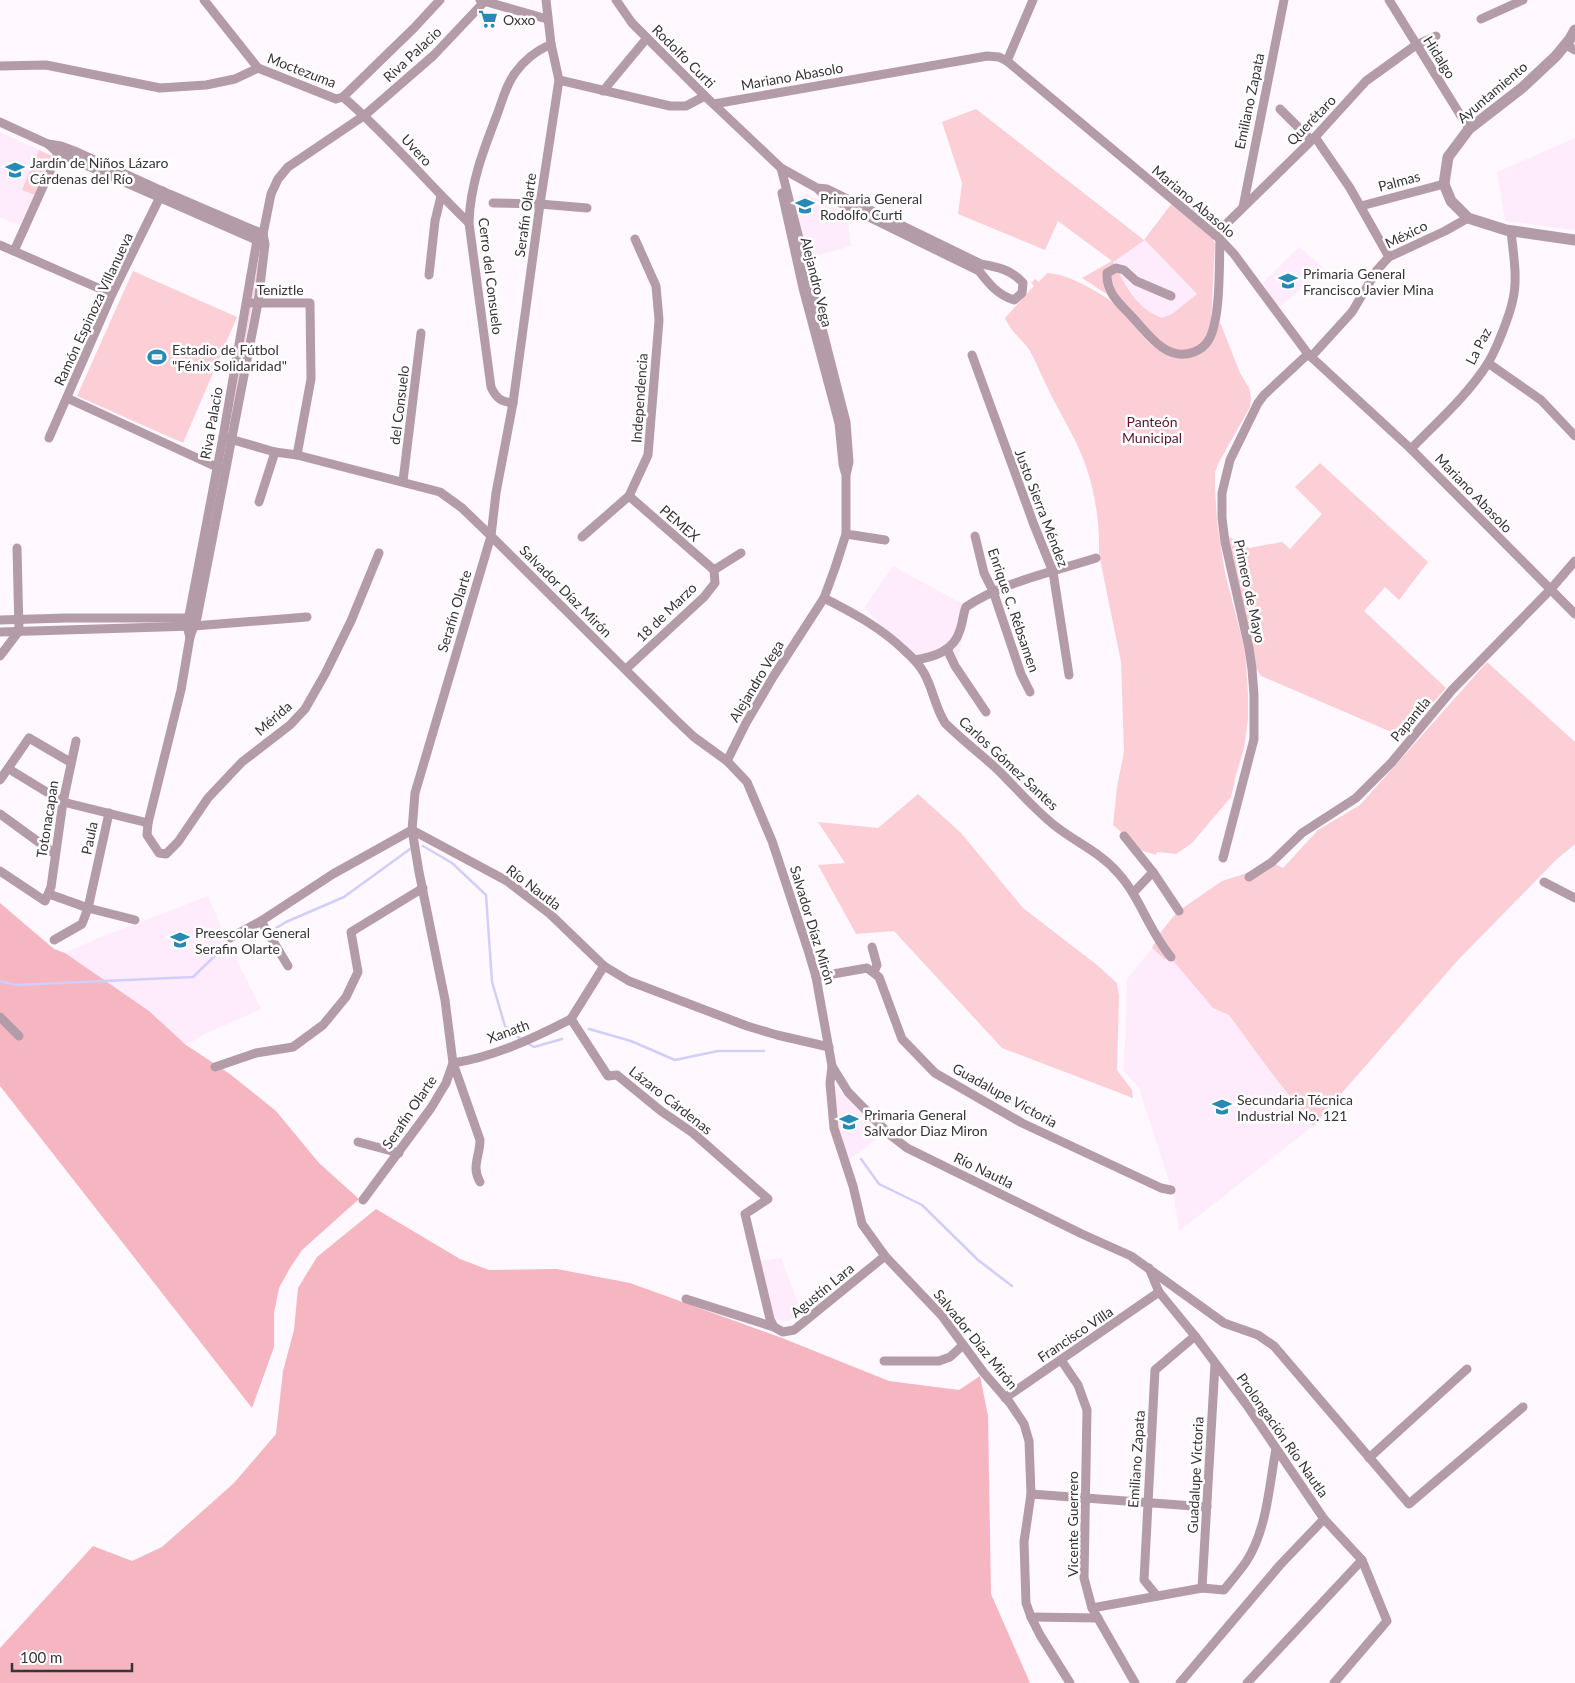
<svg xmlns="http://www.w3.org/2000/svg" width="1575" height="1683" viewBox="0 0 1575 1683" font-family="Lato,sans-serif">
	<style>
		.built { fill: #feecfc }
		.green { fill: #fcced6; fill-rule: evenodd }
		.forest { fill: #f5b6c1 }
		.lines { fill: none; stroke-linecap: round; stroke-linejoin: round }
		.stream { stroke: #d2cefa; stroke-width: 2.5 }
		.minor { stroke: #b49ba8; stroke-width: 9 }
		.tertiary { stroke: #b49ba8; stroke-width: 11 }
		.labels { text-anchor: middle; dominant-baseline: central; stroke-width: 5; stroke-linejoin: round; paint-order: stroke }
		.poi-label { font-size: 14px; fill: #393438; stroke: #fff; text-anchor: start }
		.street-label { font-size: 14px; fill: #393438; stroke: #fff }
		.park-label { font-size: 14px; fill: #5d142b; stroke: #fff }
	</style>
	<rect width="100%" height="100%" fill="#fff8fe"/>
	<g class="built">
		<polygon points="0,132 39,150 23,189 35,195 20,225 0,218"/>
		<polygon points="1575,138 1575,230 1505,221 1497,172"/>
		<polygon points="806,193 847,214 851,246 809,258 792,203"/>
		<polygon points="1145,240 1197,294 1172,314 1162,318 1152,314 1139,305 1112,261"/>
		<polygon points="1299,247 1325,269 1278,308 1263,283"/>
		<polygon points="893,566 968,607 957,666 934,654 917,660 864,608"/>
		<polygon points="208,896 228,943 261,1009 205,1034 186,1045 149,1011 65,953 96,939"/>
		<polygon points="1152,948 1164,959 1170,957 1213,1008 1229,1015 1270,1071 1313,1126 1179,1231 1174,1197 1139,1088 1123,1070 1126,1031 1127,979"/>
		<polygon points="837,1087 882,1135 847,1161 837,1130 832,1091"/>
		<polygon points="781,1258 801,1311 789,1321 778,1320 770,1313 760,1261"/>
	</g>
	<g class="green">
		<path d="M976 109 1144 240 1172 203 1211 235 1215 244 1211 324 1204 340 1196 349 1186 353 1160 345 1116 300 1082 278 1112 261 1058 221 1045 250 958 214 962 183 942 122ZM1145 240 1197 294 1172 314 1162 318C1134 307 1127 286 1113 262Z"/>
		<polygon points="39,150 52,156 35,195 22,190"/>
		<polygon points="260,251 261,253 231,424 230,423"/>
		<polygon points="133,271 237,317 183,443 77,396"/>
		<path d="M1047 273C1067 273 1101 293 1116 305 1137 324 1153 361 1186 358 1208 355 1213 340 1220 322L1240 373 1249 388 1251 397 1250 407 1219 462 1215 472V487L1217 521 1225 573 1245 650 1248 693V720L1244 748 1236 775 1231 797 1192 843 1176 854 1157 852 1156 855 1136 849 1128 838 1113 825 1117 787 1124 752 1121 662 1099 554C1100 523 1095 490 1084 461 1075 437 1061 415 1050 393 1043 379 1037 364 1030 351 1023 339 1012 334 1005 318L1034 286 1031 283 1035 279 1039 282Z"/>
		<polygon points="1320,463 1428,562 1399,600 1385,587 1364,611 1446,688 1403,737 1261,676 1255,666 1228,536 1249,548 1282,542 1290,549 1322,514 1295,487"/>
		<polygon points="1487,662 1575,742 1575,844 1557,859 1458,960 1313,1126 1270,1071 1229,1015 1213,1008 1170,957 1164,959 1152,948 1160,933 1177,912 1222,881 1275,864 1283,868 1318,830 1360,805"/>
		<polygon points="918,794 961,833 1023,908 1097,965 1117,983 1119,996 1117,1070 1132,1090 1133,1098 1002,1048 894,931 856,934 818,865 845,863 818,822 878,828"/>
	</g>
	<g class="forest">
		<polygon points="0,903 54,949 65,953 149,1011 186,1045 230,1074 276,1111 319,1163 359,1199 302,1250 290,1268 279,1288 274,1313 274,1347 252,1408 0,1086"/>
		<polygon points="376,1209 460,1259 489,1270 557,1269 630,1283 782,1338 889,1381 959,1390 980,1376 988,1416 991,1594 1030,1683 0,1683 0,1648 93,1546 132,1561 162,1547 234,1483 276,1434 283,1371 294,1330 298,1288 317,1257"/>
	</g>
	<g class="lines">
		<g class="stream">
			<polyline points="423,846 452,863 486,895 492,982 505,1026 522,1040"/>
			<polyline points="276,928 286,922 344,897 410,849"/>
			<polyline points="0,981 16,985 193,977 228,943"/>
			<polyline points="589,1029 631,1041 675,1060 718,1051 764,1051"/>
			<polyline points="527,1043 534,1047 562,1039"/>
			<polyline points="861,1159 879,1184 922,1205 978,1260 1012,1286"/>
		</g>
		<g class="minor">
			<polyline points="204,0 258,68"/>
			<polyline points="480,0 547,19"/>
			<path d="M616 0 632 23 705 96 781 168 817 188 827 189 981 264C998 267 1012 270 1023 283L1022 293 1014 300C998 295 989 284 979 271L824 195 817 188"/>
			<polyline points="1389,0 1469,129"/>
			<polyline points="1481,19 1523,0"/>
			<polyline points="1566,45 1575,50"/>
			<polyline points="1007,61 1033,0"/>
			<polyline points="0,66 46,65 160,88 206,85 235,79 258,68 336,99 343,97 414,28 440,0"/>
			<polyline points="559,80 670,106 686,106 705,96"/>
			<polyline points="603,91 647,38"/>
			<path d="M343 97C389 136 426 182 469 223"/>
			<polyline points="714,104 987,56 999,57 1007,61 1220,239 1234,254 1308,354 1411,449 1575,614"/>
			<polyline points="1280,109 1311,140"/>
			<polyline points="0,122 48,144 61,146 77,152 169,194 263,234"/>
			<polyline points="1315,137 1350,188 1389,257"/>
			<polyline points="48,144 58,153 263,243"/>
			<polyline points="782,193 803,288 839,423 843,464 845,472"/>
			<polyline points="493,203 540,204 587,208"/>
			<polyline points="1361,206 1444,184"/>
			<path d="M1243 207C1256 138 1270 69 1284 0"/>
			<polyline points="1215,235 1315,137 1366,81 1416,45 1436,36"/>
			<polyline points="0,245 112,294"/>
			<polyline points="14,251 60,149"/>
			<polyline points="429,275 435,221 441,196"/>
			<path d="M1171 296 1136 281 1124 270 1116 268 1107 273C1106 295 1122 305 1135 320 1150 337 1168 362 1194 352 1199 350 1205 346 1208 341 1221 321 1219 265 1220 239"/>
			<polyline points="252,303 310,303 311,379 297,455"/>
			<polyline points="972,355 1034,525 1053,572 1069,675"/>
			<polyline points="1311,357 1352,312 1377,270 1389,257 1445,231 1468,218"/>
			<polyline points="1488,363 1541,400 1575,436"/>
			<polyline points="67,398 221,469"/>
			<path d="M513 403C501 402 496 398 491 387L469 223C470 185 483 151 497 115 502 101 506 85 515 73 524 60 538 50 551 44"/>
			<polyline points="223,437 275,452 297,455 440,492 462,508 491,536 676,720 694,737 727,761 747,782 772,841 808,950 816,977 832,1066 830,1083 834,1128 853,1186 862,1224 885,1256 942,1316 984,1373 1010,1403 1024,1424 1029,1441 1031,1494 1024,1542 1026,1603 1031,1617 1040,1635 1070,1683"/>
			<polyline points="49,438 112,294 163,191"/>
			<path d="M1411 449C1437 422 1468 395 1488 363 1496 350 1510 315 1513 299 1518 278 1513 252 1511 231"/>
			<polyline points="403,481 421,333"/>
			<polyline points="629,496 714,570"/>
			<polyline points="259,502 275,452"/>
			<polyline points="846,534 885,540"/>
			<polyline points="975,536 984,573 993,591 1021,674 1030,692"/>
			<polyline points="582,537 629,496 648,455 659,320 656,286 635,239"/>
			<polyline points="379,553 351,621 325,674 305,709 290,725 242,762 208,798 178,842 166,854 159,853 147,835 148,823 181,690 190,637 197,618 258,303 265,244 263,234 271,194 278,179 288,167 365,115 434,55 486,0"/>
			<path d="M824 598C853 613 880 627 904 650 912 657 919 664 924 673 933 689 935 707 945 723 962 740 982 755 999 771 1017 789 1034 809 1054 825 1075 842 1100 852 1118 873 1140 897 1149 931 1171 957"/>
			<polyline points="0,620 66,618 192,618"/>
			<polyline points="0,632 194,626 307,617"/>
			<polyline points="190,637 187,626 223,437 257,240 263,234"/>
			<polyline points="947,649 955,666 986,712"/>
			<polyline points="0,656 19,631 17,548"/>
			<path d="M915 660C934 657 954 651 960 630 963 622 963 614 966 607 1000 583 1056 571 1096 558"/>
			<polyline points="626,669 704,597 715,583 714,570 741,553"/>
			<polyline points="727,761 746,723 773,677 824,598 835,568 846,534 846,475 849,462 846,422 781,168"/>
			<polyline points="9,769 63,802 148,823"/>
			<polyline points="0,780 29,738 70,762"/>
			<polyline points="0,814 55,854"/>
			<polyline points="1124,836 1153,872 1179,911"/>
			<polyline points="1223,858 1254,739 1254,695 1252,669 1249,648 1225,542 1222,518 1222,493 1230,460 1258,403 1264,395 1308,354"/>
			<polyline points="0,871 45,901 51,887 63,802 76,741"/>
			<polyline points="1249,877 1272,862 1302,833 1356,798 1392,762 1452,690 1550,590 1575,561"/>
			<polyline points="1544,882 1575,898"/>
			<polyline points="1133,893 1153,872"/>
			<polyline points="49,894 88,908 135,920"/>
			<polyline points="261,921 288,966"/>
			<polyline points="230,938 261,921 333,874 412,830 507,881 550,914 604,966 629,981 747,1026 777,1035 829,1047"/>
			<polyline points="54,940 82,924 88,908 109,813"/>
			<polyline points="872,947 877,965 874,972"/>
			<polyline points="604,966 571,1019 608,1076 617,1075 661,1111 693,1133 768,1199 745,1214 770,1319 774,1327"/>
			<polyline points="816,977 867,968 879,977 902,1039 935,1073 1022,1123 1161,1188 1171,1190"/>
			<polyline points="0,1017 19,1036"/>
			<polyline points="832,1066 848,1092 889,1134 907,1148 1082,1234 1131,1256 1224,1323 1258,1335 1274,1346 1409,1504 1523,1407"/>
			<polyline points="215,1067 256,1053 293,1047 323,1025 346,997 358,972 351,932 423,888"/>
			<polyline points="358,1142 399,1153"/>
			<path d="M480 1182C471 1167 480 1156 480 1140L453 1063C494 1057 534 1038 571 1019"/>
			<polyline points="363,1200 431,1108 446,1083 453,1063 445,1000 419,872 412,830 415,793 491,536 496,493 513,403 540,204 559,80 551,44 546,0"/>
			<polyline points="1149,1268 1159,1292 1195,1336 1246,1404 1324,1519 1362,1560 1387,1621 1334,1683"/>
			<polyline points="686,1299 774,1327 783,1332 794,1330 885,1256"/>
			<polyline points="1061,1360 1078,1385 1087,1410 1084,1578 1092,1608 1135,1683"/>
			<polyline points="884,1361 939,1361 950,1357 963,1345"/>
			<polyline points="1005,1398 1159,1292"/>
			<polyline points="1369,1458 1467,1369"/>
			<polyline points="1031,1494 1207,1507"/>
			<polyline points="1202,1588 1215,1364"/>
			<polyline points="1157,1596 1144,1580 1155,1370 1195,1336"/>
			<path d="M1092 1608 1202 1588 1224 1590C1231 1581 1239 1572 1246 1562 1267 1530 1269 1486 1276 1449"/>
			<polyline points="1031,1617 1098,1618"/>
			<polyline points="1180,1683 1280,1565 1324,1519"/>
			<polyline points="1247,1683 1362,1560"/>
		</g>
		<polyline class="tertiary" points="1575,30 1570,39 1556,56 1523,87 1469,129 1448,157 1444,184 1451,201 1468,218 1506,230 1575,240"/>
	</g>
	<defs>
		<g id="supermarket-bare" transform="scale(1.5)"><path d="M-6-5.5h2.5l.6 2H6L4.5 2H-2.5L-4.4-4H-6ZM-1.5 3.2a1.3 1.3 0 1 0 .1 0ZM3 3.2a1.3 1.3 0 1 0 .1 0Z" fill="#268ab4" stroke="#fff" stroke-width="2.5" paint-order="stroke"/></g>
		<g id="school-bare" transform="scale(1.5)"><path d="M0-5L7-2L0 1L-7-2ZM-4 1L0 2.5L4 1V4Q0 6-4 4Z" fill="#268ab4" stroke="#fff" stroke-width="2.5" paint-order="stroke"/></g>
		<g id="stadium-bare" transform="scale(1.5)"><path d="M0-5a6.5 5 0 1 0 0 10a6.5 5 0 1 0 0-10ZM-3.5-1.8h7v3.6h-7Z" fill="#268ab4" stroke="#fff" stroke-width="2.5" paint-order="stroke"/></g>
	</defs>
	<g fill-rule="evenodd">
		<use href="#supermarket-bare" x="488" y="19"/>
		<use href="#school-bare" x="15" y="170"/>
		<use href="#school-bare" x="805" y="206"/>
		<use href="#school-bare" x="1288" y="281"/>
		<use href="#stadium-bare" x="157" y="357"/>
		<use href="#school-bare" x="180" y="940"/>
		<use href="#school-bare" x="1222" y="1107"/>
		<use href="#school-bare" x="849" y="1122"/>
	</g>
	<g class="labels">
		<g class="poi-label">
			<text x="503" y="19">Oxxo</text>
			<text x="30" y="162">Jardín de Niños Lázaro<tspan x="30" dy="16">Cárdenas del Río</tspan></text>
			<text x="820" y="198">Primaria General<tspan x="820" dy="16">Rodolfo Curti</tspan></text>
			<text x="1303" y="273">Primaria General<tspan x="1303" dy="16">Francisco Javier Mina</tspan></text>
			<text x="172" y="349">Estadio de Fútbol<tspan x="172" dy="16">"Fénix Solidaridad"</tspan></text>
			<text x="195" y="932">Preescolar General<tspan x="195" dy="16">Serafin Olarte</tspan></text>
			<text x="1237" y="1099">Secundaria Técnica<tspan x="1237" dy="16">Industrial No. 121</tspan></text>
			<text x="864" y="1114">Primaria General<tspan x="864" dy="16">Salvador Diaz Miron</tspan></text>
		</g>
		<g class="street-label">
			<text transform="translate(412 54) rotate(-43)">Riva Palacio</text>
			<text transform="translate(684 56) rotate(45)">Rodolfo Curti</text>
			<text transform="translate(1440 57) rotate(58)">Hidalgo</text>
			<text transform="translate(302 70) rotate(21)">Moctezuma</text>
			<text transform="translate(792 76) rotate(-10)">Mariano Abasolo</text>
			<text transform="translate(1492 92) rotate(-40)">Ayuntamiento</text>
			<text transform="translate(1249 101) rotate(-78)">Emiliano Zapata</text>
			<text transform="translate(1311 120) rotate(-46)">Querétaro</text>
			<text transform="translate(417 150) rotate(47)">Uvero</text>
			<text transform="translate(1399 181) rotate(-15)">Palmas</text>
			<text transform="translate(1194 201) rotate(40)">Mariano Abasolo</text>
			<text transform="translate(525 215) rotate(-82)">Serafín Olarte</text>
			<text transform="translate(1406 234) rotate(-26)">México</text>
			<text transform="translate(491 276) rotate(83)">Cerro del Consuelo</text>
			<text transform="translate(817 282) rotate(76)">Alejandro Vega</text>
			<text x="280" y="289">Teniztle</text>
			<text transform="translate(93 309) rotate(-65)">Ramón Espinoza Villanueva</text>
			<text transform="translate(1478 346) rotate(-63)">La Paz</text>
			<text transform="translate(639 398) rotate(-86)">Independencia</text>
			<text transform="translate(399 405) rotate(-83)">del Consuelo</text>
			<text transform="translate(211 423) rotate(-80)">Riva Palacio</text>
			<text transform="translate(1474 493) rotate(46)">Mariano Abasolo</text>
			<text transform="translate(1042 508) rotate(69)">Justo Sierra Méndez</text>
			<text transform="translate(680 523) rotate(41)">PEMEX</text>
			<text transform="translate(566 591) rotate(45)">Salvador Díaz Mirón</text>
			<text transform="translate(1250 591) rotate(78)">Primero de Mayo</text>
			<text transform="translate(1014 610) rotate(71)">Enrique C. Rébsamen</text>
			<text transform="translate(454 611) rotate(-73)">Serafín Olarte</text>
			<text transform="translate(666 612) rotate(-44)">18 de Marzo</text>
			<text transform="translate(756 681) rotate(-59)">Alejandro Vega</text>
			<text transform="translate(273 718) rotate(-41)">Mérida</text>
			<text transform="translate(1410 719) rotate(-50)">Papantla</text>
			<text transform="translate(1009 763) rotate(43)">Carlos Gómez Santes</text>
			<text transform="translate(47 819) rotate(-81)">Totonacapan</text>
			<text transform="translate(89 838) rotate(-78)">Paula</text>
			<text transform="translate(534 887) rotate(37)">Río Nautla</text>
			<text transform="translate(813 925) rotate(73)">Salvador Díaz Mirón</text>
			<text transform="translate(508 1031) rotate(-20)">Xanath</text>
			<text transform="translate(1005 1095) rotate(29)">Guadalupe Victoria</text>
			<text transform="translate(671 1100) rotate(38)">Lázaro Cárdenas</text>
			<text transform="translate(409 1112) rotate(-56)">Serafín Olarte</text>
			<text transform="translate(984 1170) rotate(26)">Río Nautla</text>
			<text transform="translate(822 1290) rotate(-39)">Agustín Lara</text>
			<text transform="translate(1075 1334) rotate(-34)">Francisco Villa</text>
			<text transform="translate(976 1339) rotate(51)">Salvador Díaz Mirón</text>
			<text transform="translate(1283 1435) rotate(55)">Prolongación Río Nautla</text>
			<text transform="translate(1136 1459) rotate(-86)">Emiliano Zapata</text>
			<text transform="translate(1195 1475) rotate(-87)">Guadalupe Victoria</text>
			<text transform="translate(1072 1524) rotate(-90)">Vicente Guerrero</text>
		</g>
		<g class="park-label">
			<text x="1152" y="421">Panteón<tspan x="1152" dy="16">Municipal</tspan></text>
		</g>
	</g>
	<path d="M12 1663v8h120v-8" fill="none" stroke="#393438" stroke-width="2.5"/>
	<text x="20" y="1663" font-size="15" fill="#393438" stroke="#ffffff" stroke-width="4" paint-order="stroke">100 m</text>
</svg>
